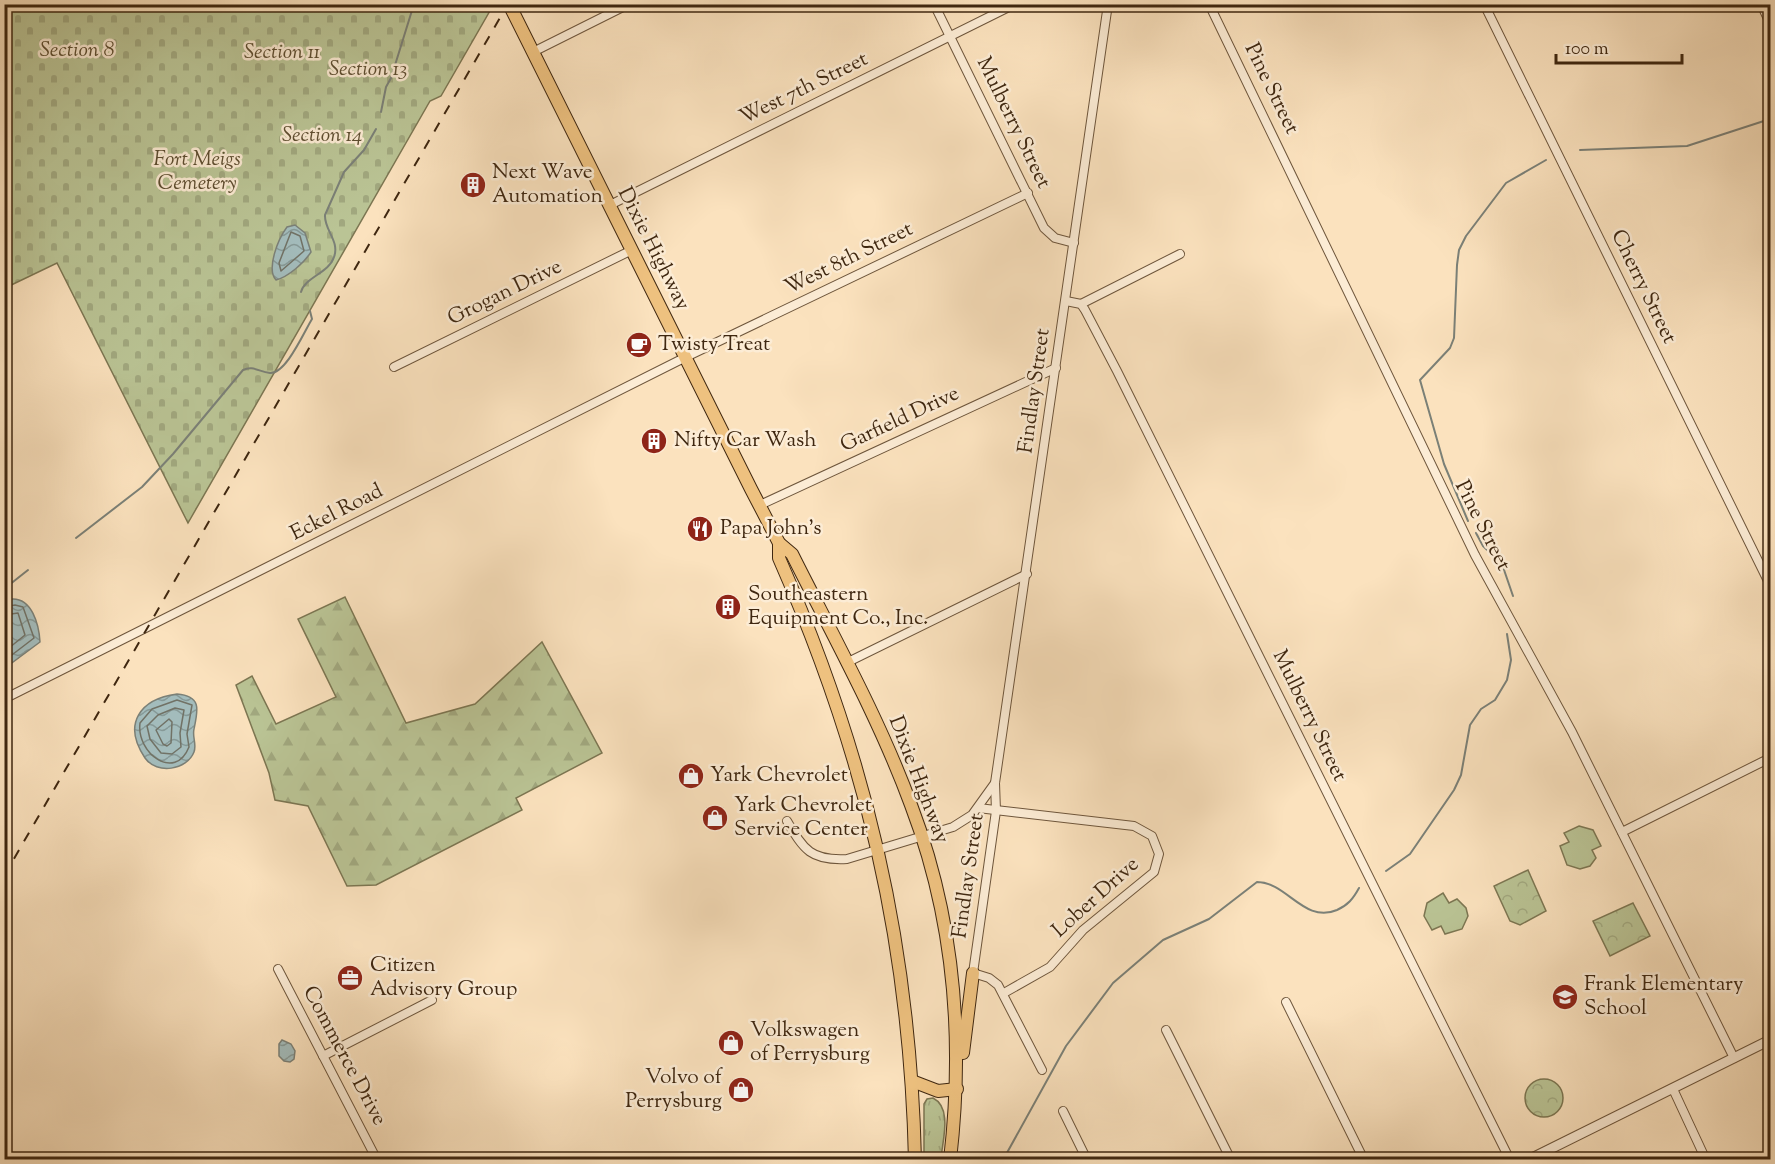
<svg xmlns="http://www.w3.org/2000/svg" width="1775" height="1164" viewBox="0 0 1775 1164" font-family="'Sorts Mill Goudy',serif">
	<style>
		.grass { fill: url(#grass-tufts); stroke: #7c7652; stroke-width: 1.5 }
		.forest { fill: url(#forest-firs); stroke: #7c7652; stroke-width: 1.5 }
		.cemetery { fill: url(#cemetery-stones); stroke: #7c7652; stroke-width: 1.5 }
		.park { fill: url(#park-crowns); stroke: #7c7652; stroke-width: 1.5 }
		.garden { fill: #bac495; stroke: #7c7652; stroke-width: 1.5 }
		.water { fill: url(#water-waves); stroke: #7b8077; stroke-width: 1.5 }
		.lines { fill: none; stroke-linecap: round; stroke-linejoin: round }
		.shore { stroke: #717266; stroke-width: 1.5 }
		.stream { stroke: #7b8077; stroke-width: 2 }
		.minor-casing { stroke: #6e563c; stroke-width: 10 }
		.tertiary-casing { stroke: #6e563c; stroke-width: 11 }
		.primary-casing { stroke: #3f2710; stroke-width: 14 }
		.minor { stroke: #fcecd5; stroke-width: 8 }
		.tertiary { stroke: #fcecd5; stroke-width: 9 }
		.primary { stroke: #eec17f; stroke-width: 12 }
		.rail { stroke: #3f2710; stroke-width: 2; stroke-dasharray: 10 10; stroke-linecap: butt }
		.labels { text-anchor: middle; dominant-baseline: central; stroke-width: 5; stroke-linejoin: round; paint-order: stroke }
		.park-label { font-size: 21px; font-style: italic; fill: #5e4e31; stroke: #fcecd5 }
		.street-label { font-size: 21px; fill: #3f2710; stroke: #fcecd5 }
		.poi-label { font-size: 21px; fill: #3f2710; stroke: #fcecd5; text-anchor: start }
	</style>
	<defs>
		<pattern id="grass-tufts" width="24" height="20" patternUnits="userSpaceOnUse" patternTransform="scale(1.5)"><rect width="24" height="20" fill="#bac495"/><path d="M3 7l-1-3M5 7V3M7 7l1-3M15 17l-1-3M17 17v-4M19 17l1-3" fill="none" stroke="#a1a87f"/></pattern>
		<pattern id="forest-firs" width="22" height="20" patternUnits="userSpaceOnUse" patternTransform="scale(1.5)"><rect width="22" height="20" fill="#bac495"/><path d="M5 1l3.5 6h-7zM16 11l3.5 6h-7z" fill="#a1a87f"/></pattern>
		<pattern id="cemetery-stones" width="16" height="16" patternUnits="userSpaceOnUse" patternTransform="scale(1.5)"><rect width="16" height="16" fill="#bac495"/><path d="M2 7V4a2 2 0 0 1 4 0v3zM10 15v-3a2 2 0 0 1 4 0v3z" fill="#a1a87f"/></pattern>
		<pattern id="park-crowns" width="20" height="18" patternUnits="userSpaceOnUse" patternTransform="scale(1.5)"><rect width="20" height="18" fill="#bac495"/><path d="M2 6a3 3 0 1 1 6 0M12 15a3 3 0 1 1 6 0" fill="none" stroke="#a1a87f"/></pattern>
		<pattern id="water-waves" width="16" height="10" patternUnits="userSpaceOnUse" patternTransform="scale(1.5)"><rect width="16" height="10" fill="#a3bcbc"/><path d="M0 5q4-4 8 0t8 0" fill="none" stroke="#869997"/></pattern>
	</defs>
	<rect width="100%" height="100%" fill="#fbe2be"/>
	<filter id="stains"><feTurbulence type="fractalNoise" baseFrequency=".00333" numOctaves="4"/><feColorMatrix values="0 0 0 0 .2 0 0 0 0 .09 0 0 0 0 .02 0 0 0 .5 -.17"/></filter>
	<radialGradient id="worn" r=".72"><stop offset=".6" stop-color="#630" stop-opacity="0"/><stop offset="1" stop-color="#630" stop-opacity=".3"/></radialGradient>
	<path class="grass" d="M933 1098C953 1108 942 1142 941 1159H924V1104L927 1099Z"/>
	<polygon class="forest" points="345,597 406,723 475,704 542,642 602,753 516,798 522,810 376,885 347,886 308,806 275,800 269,773 236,685 252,676 276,724 336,697 298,619"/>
	<polygon class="cemetery" points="5,5 489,5 491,9 441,96 430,101 188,523 57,263 5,288"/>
	<g class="park">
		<polygon points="1528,870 1546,911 1520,925 1510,921 1494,886"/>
		<polygon points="1633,903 1650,936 1610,956 1593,921"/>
		<circle cx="1544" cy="1098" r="19"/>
	</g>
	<g class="garden">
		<polygon points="1579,826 1593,830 1601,846 1592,850 1596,858 1590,866 1580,869 1567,865 1560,846 1569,842 1564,833"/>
		<polygon points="1443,893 1449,903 1457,899 1466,908 1468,916 1462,929 1445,934 1441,926 1432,930 1424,916 1427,903"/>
	</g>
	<g class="water">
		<path d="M295 225 305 233 311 252C304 263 288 277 276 280 266 269 278 239 287 227Z"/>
		<path d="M11 599C32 597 39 625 40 642L5 668V603Z"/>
		<path d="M177 694C202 696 198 710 194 729 192 737 197 744 194 752 187 770 157 775 145 758 122 724 140 699 177 694Z"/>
		<polygon points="282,1040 291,1044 295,1051 294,1059 290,1062 284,1061 279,1056 279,1044"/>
	</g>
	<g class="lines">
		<g class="shore">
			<polygon points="291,232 300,236 304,251 281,271 279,263"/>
			<polyline points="4,607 15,605 23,607 34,638 4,661"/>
			<polyline points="4,615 18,613 25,635 4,652"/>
			<path d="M177 700 192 705 187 734 189 747C175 782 136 753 140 723L152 709Z"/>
			<polygon points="175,708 184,710 180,733 181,747 172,754 161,753 150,739 147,726 158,715"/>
			<polygon points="169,719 172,722 171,743 167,746 163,744 156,730"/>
		</g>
		<g class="stream">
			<polyline points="381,112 386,87 391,78 414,4"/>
			<polyline points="1580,150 1687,146 1770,119"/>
			<path d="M301 292C305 277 329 273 334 257 340 241 324 230 325 215L344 172 364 150 376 129"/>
			<polyline points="1468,521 1444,464 1420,380 1450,348 1454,338 1457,265 1459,250 1466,236 1506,183 1546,160"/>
			<polyline points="1476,533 1483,546 1502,564 1513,596"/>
			<path d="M76 538 142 487 173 454 243 370C253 365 259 372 270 373 286 374 304 332 312 319L310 311"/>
			<polyline points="4,589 28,570"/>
			<polyline points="1386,871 1410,854 1454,790 1461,775 1470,725 1481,709 1495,700 1507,680 1511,660 1507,634"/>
			<path d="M1003 1160 1066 1046 1113 983 1163 940 1209 919 1257 882C1287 882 1304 924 1337 910 1348 905 1353 899 1359 888"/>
		</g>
		<g class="minor-casing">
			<g id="minor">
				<polyline points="934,4 1044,228 1055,238 1074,243"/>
				<polyline points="1209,4 1475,555 1572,732 1734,1058"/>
				<polyline points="1484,4 1770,585"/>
				<polyline points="1761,4 1770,23"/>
				<polyline points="533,52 629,4"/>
				<polyline points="610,205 1015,4"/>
				<polyline points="1066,301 1081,304 1085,310 1117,371 1510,1160"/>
				<polyline points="1081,304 1180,254"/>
				<polyline points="394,367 632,250"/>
				<polyline points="760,505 1056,368"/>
				<polyline points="846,663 1027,574"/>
				<polyline points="4,699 686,357 1028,193"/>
				<polyline points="978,808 1134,826 1152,836 1159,854 1154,872 1083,930 1050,967 1004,993"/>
				<path d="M787 821C804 850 811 861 847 859L953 827 972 815 995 783"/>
				<polyline points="1622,832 1770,758"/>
				<polyline points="278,969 377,1160"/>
				<polyline points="1286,1002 1364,1160"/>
				<polyline points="1166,1030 1231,1160"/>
				<polyline points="323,1056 432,1000"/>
				<polyline points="1042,1070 998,985 989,978 973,973 996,811 995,783 1108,4"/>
				<polyline points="1673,1089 1706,1160"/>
				<polyline points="1063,1111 1087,1160"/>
			</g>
		</g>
		<g class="tertiary-casing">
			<polyline id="tertiary" points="1528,1160 1770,1040"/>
		</g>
		<g class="primary-casing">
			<g id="primary">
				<path d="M509 4 751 489 779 543 792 554C833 636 879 718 911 805 954 918 964 1040 950 1160"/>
				<path d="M779 543V558C866 756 910 943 915 1160"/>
				<polyline points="963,1053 973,973"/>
				<polyline points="912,1081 938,1091 957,1089"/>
			</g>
		</g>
		<use href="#minor" class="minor"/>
		<use href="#tertiary" class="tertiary"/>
		<use href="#primary" class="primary"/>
		<polyline class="rail" points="4,876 508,4"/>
	</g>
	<defs>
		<g id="building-disc" transform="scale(1.35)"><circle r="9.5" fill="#8f2418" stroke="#fcecd5"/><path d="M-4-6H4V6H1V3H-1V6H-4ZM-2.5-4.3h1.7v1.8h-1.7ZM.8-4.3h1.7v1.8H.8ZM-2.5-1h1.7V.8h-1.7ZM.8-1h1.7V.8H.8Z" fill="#fff"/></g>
		<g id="cafe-disc" transform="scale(1.35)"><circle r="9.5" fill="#8f2418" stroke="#fcecd5"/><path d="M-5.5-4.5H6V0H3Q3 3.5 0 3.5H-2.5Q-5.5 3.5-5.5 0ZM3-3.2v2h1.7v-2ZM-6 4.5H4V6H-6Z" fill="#fff"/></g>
		<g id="restaurant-disc" transform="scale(1.35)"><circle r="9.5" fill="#8f2418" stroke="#fcecd5"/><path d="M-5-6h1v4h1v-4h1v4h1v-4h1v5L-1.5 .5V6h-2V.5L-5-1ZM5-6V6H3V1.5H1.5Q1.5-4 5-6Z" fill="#fff"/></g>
		<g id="shop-disc" transform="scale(1.35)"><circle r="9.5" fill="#8f2418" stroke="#fcecd5"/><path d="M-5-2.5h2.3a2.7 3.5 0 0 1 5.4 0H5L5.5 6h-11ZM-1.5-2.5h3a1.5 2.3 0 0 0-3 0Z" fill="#fff"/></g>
		<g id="office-disc" transform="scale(1.35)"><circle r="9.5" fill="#8f2418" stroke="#fcecd5"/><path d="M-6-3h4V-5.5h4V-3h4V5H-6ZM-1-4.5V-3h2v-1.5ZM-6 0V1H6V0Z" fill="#fff"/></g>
		<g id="school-disc" transform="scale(1.35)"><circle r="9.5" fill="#8f2418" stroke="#fcecd5"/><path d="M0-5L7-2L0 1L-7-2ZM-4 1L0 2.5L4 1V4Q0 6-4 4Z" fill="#fff"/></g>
	</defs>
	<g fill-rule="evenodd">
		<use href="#building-disc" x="473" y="185"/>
		<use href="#cafe-disc" x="639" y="345"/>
		<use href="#building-disc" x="654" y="441"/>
		<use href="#restaurant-disc" x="700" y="529"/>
		<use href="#building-disc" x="728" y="607"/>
		<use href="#shop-disc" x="691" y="776"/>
		<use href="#shop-disc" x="715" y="818"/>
		<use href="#office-disc" x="350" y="978"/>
		<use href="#school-disc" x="1565" y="997"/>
		<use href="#shop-disc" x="731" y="1043"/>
		<use href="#shop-disc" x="741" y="1090"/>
	</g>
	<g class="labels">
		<g class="park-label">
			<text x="77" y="51">Section 8</text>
			<text x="282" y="53">Section 11</text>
			<text x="368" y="70">Section 13</text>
			<text x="322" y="136">Section 14</text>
			<text x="197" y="160">Fort Meigs<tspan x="197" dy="24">Cemetery</tspan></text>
		</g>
		<g class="street-label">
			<text transform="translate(804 89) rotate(-26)">West 7th Street</text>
			<text transform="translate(1271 89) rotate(64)">Pine Street</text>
			<text transform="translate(1013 123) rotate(64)">Mulberry Street</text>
			<text transform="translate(653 249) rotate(63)">Dixie Highway</text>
			<text transform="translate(849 259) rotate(-26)">West 8th Street</text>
			<text transform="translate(1643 287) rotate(64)">Cherry Street</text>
			<text transform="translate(505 293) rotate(-26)">Grogan Drive</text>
			<text transform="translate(1035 391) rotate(-82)">Findlay Street</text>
			<text transform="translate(900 420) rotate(-25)">Garfield Drive</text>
			<text transform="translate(337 513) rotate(-27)">Eckel Road</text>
			<text transform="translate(1482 526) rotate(63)">Pine Street</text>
			<text transform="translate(1309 716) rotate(64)">Mulberry Street</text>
			<text transform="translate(918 780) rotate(69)">Dixie Highway</text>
			<text transform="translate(969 876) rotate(-82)">Findlay Street</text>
			<text transform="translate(1096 898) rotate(-42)">Lober Drive</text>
			<text transform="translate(344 1056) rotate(62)">Commerce Drive</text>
		</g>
		<g class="poi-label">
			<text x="492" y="173">Next Wave<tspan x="492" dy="24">Automation</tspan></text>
			<text x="658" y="345">Twisty Treat</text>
			<text x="674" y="441">Nifty Car Wash</text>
			<text x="720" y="529">Papa John's</text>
			<text x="748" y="595">Southeastern<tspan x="748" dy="24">Equipment Co., Inc.</tspan></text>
			<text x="710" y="776">Yark Chevrolet</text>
			<text x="734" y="806">Yark Chevrolet<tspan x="734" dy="24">Service Center</tspan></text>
			<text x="370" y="966">Citizen<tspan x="370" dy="24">Advisory Group</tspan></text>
			<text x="1584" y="985">Frank Elementary<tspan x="1584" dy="24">School</tspan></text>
			<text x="750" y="1031">Volkswagen<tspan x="750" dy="24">of Perrysburg</tspan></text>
			<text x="722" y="1078" text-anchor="end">Volvo of<tspan x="722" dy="24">Perrysburg</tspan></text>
		</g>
	</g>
	<rect width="1775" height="1164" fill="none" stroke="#fbe2be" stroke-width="24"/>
	<rect x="6" y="6" width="1763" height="1152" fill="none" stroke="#3f2710" stroke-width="3"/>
	<rect x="12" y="12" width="1751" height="1140" fill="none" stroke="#3f2710" stroke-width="1.5"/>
	<path d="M1556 54v9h126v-9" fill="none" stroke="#3f2710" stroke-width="3"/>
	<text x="1565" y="54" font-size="18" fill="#3f2710" stroke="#fcecd5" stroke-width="4.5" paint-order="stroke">100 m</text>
	<rect width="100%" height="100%" filter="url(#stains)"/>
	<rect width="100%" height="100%" fill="url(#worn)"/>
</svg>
